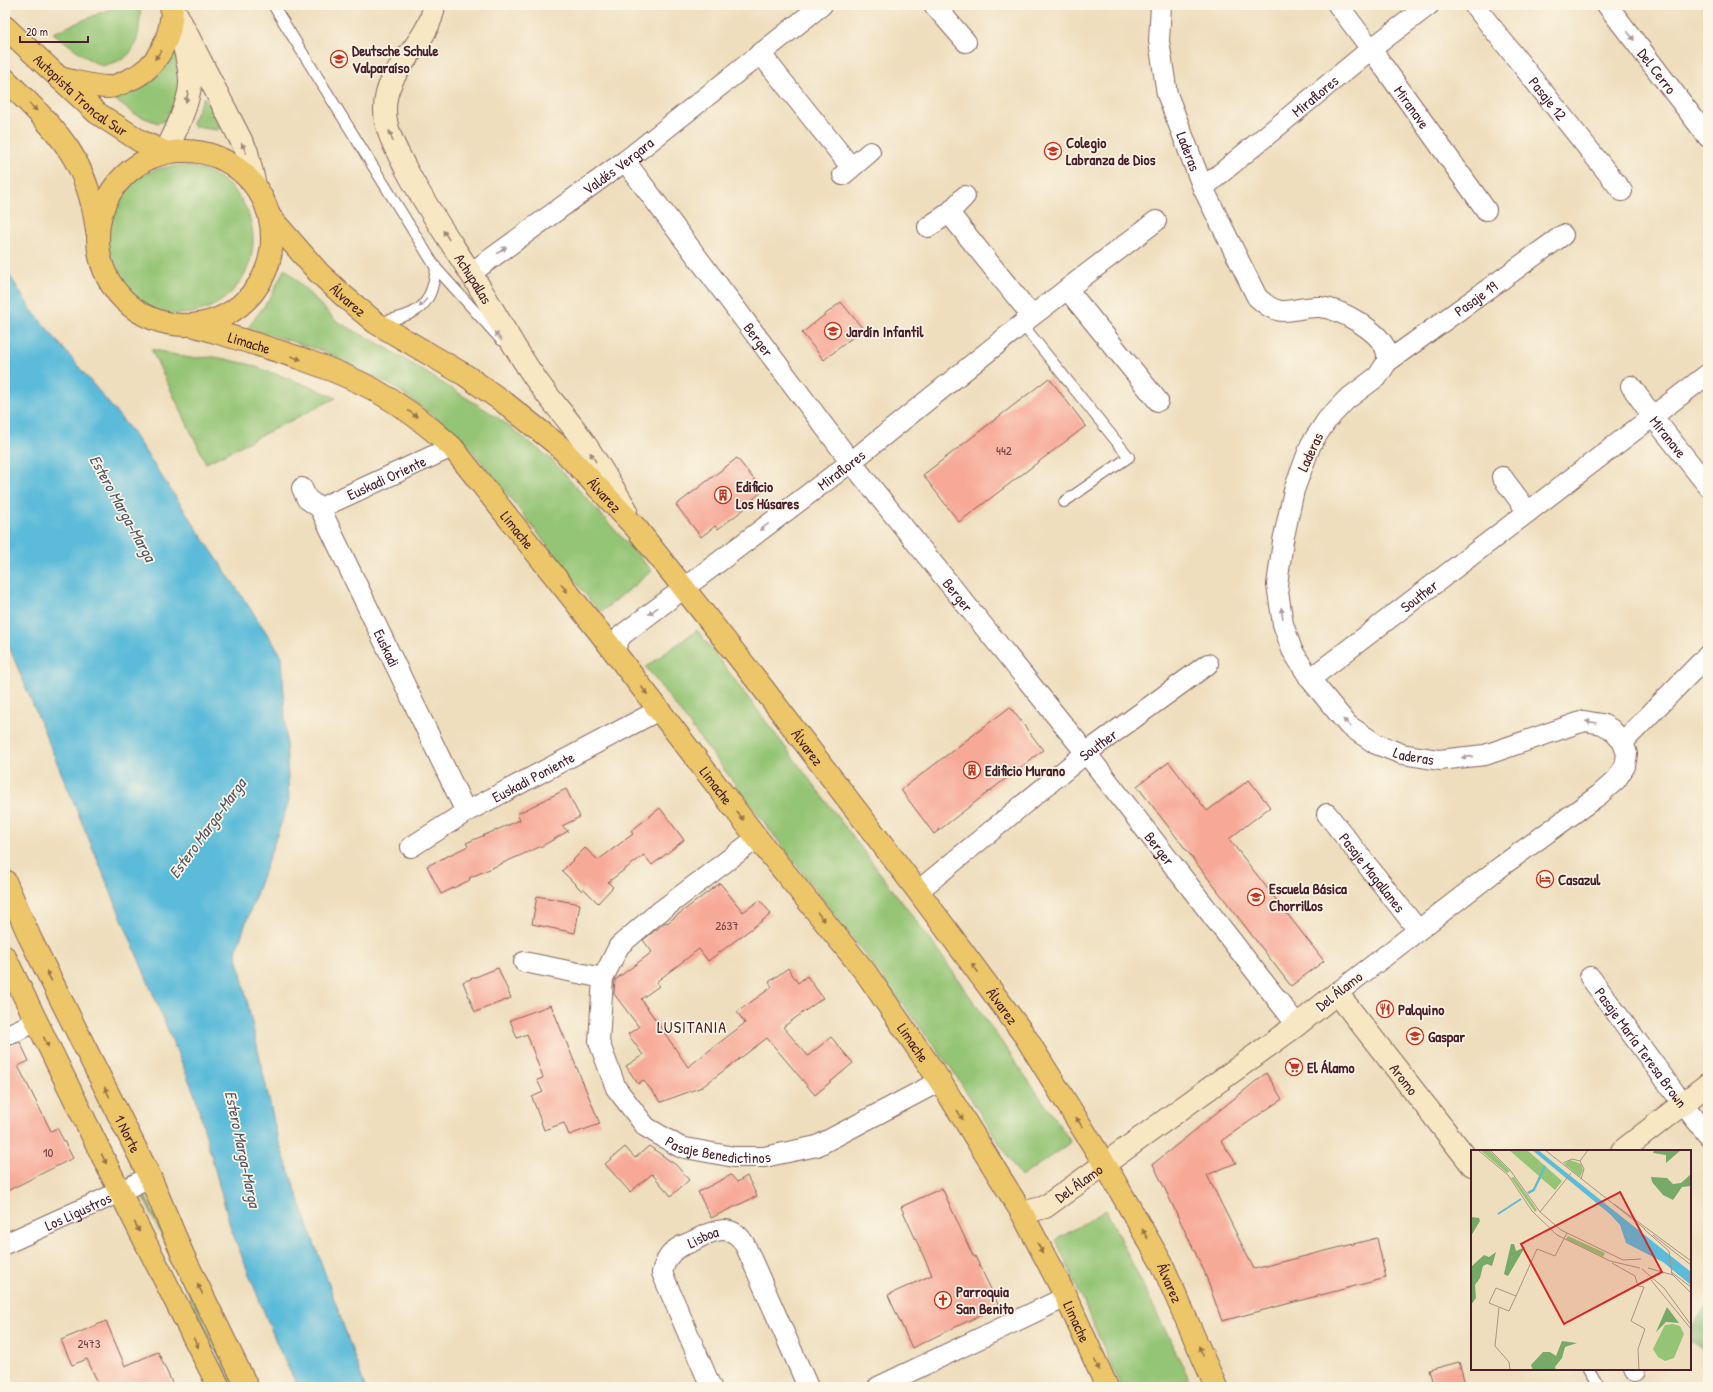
<svg xmlns="http://www.w3.org/2000/svg" width="1713" height="1392" viewBox="0 0 1713 1392" font-family="'Patrick Hand',sans-serif">
	<style>
		.green { fill: #94c474; stroke: #6f7250 }
		.forest { fill: #7a6; stroke: #606448 }
		.water { fill: #5bbbd9; stroke: #526d82 }
		.building { fill: #f7a997 }
		.lines { fill: none; stroke-linecap: round; stroke-linejoin: round }
		.lane-casing { stroke: #83625e; stroke-width: 12 }
		.street-casing { stroke: #83625e; stroke-width: 22 }
		.secondary-casing { stroke: #83625e; stroke-width: 24 }
		.primary-casing { stroke: #83625e; stroke-width: 24 }
		.highway-casing { stroke: #83625e; stroke-width: 24 }
		.lane { stroke: #fff; stroke-width: 10 }
		.street { stroke: #fff; stroke-width: 20 }
		.secondary { stroke: #f7e8c3; stroke-width: 22 }
		.primary { stroke: #ecc669; stroke-width: 22 }
		.highway { stroke: #ecc669; stroke-width: 22 }
		.oneway { fill: #ae9aa0 }
		.oneway2 { fill: #9b724a }
		.oneway3 { fill: #a08477 }
		.labels { text-anchor: middle; dominant-baseline: central; stroke-width: 3.5; stroke-linejoin: round; paint-order: stroke }
		.number-label { font-size: 13px; fill: #754246 }
		.poi-label { font-size: 15px; font-weight: bold; fill: #4a1f2b; stroke: #fcf5e5; text-anchor: start }
		.street-label { font-size: 15px; fill: #4a1f2b; stroke: #fcf5e5 }
		.water-label { font-size: 16px; font-style: italic; fill: #505668; stroke: #fcf5e5 }
		.neighbourhood-label { font-size: 16px; letter-spacing: 1px; fill: #4a1f2b; stroke: #fcf5e5 }
		.inset-river { fill: none; stroke: #5bbbd9; stroke-width: 2 }
		.inset-road { fill: none; stroke: #ac9283; stroke-width: 1 }
		.view { fill: #d62828; fill-opacity: 0.15; stroke: #d62828; stroke-width: 2 }
		.inset-edge { fill: none; stroke: #4a1f2b; stroke-width: 2 }
	</style>
	<rect width="100%" height="100%" fill="#fcf5e5"/>
	<filter id="ink" filterUnits="userSpaceOnUse"><feTurbulence type="fractalNoise" baseFrequency=".025" numOctaves="2"/><feDisplacementMap in="SourceGraphic" scale="8" xChannelSelector="R" yChannelSelector="G"/><feConvolveMatrix kernelMatrix="1 2 1 2 8 2 1 2 1" color-interpolation-filters="sRGB"/></filter>
	<filter id="wash" filterUnits="userSpaceOnUse"><feTurbulence type="fractalNoise" baseFrequency=".012" numOctaves="4" result="noise"/><feDisplacementMap in="SourceGraphic" scale="16" xChannelSelector="R" yChannelSelector="G"/><feGaussianBlur stdDeviation="0.9" result="paint"/><feColorMatrix in="noise" values="0 0 0 0 0 0 0 0 0 0 0 0 0 0 0 0 0 1.4 0 .05"/><feComposite in="paint" operator="in"/></filter>
	<g filter="url(#wash)">
		<rect width="100%" height="100%" fill="#eedebd"/>
		<g class="green">
			<path d="M119 5H141C139 24 141 47 123 59 117 62 108 64 102 66L90 60 53 33Z"/>
			<path d="M176 48 183 82 176 107 167 120 158 123 134 114 110 96C128 93 149 86 161 72 166 65 171 56 176 48Z"/>
			<polygon points="204,97 221,128 217,130 194,127 192,122"/>
			<circle cx="179" cy="240" r="74"/>
			<polygon points="285,268 336,321 385,347 497,417 551,459 652,571 600,613 504,490 460,436 396,388 323,351 248,328 270,298"/>
			<polygon points="151,349 189,358 215,357 248,364 314,388 336,398 206,463"/>
			<polygon points="697,630 932,942 1071,1142 1021,1177 951,1068 646,667"/>
			<polygon points="144,1193 235,1387 232,1387 142,1194"/>
			<polygon points="1106,1210 1193,1387 1121,1387 1056,1240"/>
		</g>
		<polygon class="forest" points="1708,1304 1708,1353 1690,1341 1690,1327"/>
		<polygon class="water" points="5,268 30,308 130,429 282,656 289,801 236,951 278,1140 365,1387 298,1387 279,1349 231,1229 195,1095 5,637"/>
		<g id="blocks">
			<g class="building">
				<polygon points="841,302 863,329 824,360 802,333"/>
				<polygon points="1049,378 1086,426 959,522 923,475"/>
				<polygon points="737,458 763,491 753,499 755,501 718,529 715,526 701,537 676,505"/>
				<polygon points="1010,707 1043,750 934,834 901,790"/>
				<polygon points="1169,762 1207,811 1249,780 1270,807 1229,839 1324,961 1291,986 1137,786"/>
				<polygon points="566,789 580,817 562,826 568,831 544,845 469,878 470,880 441,894 427,866 468,846 466,843 520,820 517,814"/>
				<polygon points="660,808 684,840 652,865 644,855 608,882 613,887 598,903 583,888 582,891 562,871 585,848 598,860 633,834 631,831"/>
				<polygon points="720,883 743,912 760,900 771,914 708,961 699,949 656,982 659,986 641,999 688,1067 745,1023 737,1012 772,987 769,982 788,968 798,983 807,976 823,998 783,1027 808,1056 831,1037 853,1063 815,1095 767,1038 702,1087 661,1102 643,1080 638,1084 626,1066 643,1055 628,1034 639,1027 614,994 615,980 652,952 643,940 666,922 667,923"/>
				<polygon points="537,896 580,904 575,933 532,924"/>
				<polygon points="498,968 511,998 475,1012 463,982"/>
				<polygon points="551,1005 600,1124 569,1135 564,1123 544,1130 532,1097 543,1092 537,1080 543,1078 527,1034 517,1038 510,1020"/>
				<polygon points="20,1042 29,1061 18,1066 51,1131 57,1128 73,1158 5,1192 5,1047"/>
				<polygon points="1266,1073 1282,1099 1221,1141 1236,1163 1207,1175 1254,1269 1377,1238 1386,1278 1222,1321 1204,1271 1153,1164"/>
				<polygon points="649,1146 676,1165 689,1180 671,1196 652,1174 630,1192 605,1164 625,1147 635,1158"/>
				<polygon points="731,1175 737,1182 747,1176 757,1196 711,1218 698,1192"/>
				<polygon points="942,1188 973,1256 975,1256 999,1306 912,1348 888,1295 932,1275 901,1207"/>
				<polygon points="106,1321 125,1366 158,1352 174,1387 100,1387 87,1359 72,1365 61,1340"/>
				<polygon points="1459,1362 1466,1387 1434,1387 1429,1370"/>
			</g>
		</g>
	</g>
	<g filter="url(#ink)">
		<use href="#blocks" fill-opacity="0" stroke="#83625e" stroke-width="1"/>
		<g class="lines">
			<g class="lane-casing">
				<g id="lane">
					<polyline points="273,5 436,268 501,340"/>
					<path d="M380 322C418 314 431 309 436 268"/>
					<polyline points="1022,324 1129,457 1064,502"/>
					<polyline points="1589,1369 1600,1387"/>
				</g>
			</g>
			<g class="street-casing">
				<g id="street">
					<polyline points="934,5 966,42"/>
					<path id="s1" d="M1161 5 1159 41 1167 94 1203 188 1257 297C1283 322 1291 306 1320 307 1340 309 1379 330 1386 350 1387 353 1387 358 1387 362L1378 376 1346 400 1327 420 1311 444 1294 490 1283 541 1277 585 1283 624 1292 650 1310 679 1348 725 1376 744 1402 754 1439 760 1485 755 1584 721 1602 724 1611 729 1623 742 1627 754 1625 766 1616 780 1599 795 1503 865 1337 993"/>
					<path id="s2" d="M1338 5 1371 49 1486 210"/>
					<path id="s3" d="M1474 5 1622 191"/>
					<path id="s4" d="M1607 5 1708 137"/>
					<polyline points="760,53 851,167"/>
					<path id="s5" d="M625 161 851 462 1086 753 1297 1025"/>
					<polyline points="843,175 870,152"/>
					<path id="s6" d="M1203 188 1371 49 1429 5"/>
					<polyline points="949,213 1032,316"/>
					<polyline points="928,227 949,213 965,196"/>
					<path id="s7" d="M471 273 625 161 822 5"/>
					<polyline points="1067,289 1158,401"/>
					<path id="s8" d="M1387 362 1563 235"/>
					<path id="s9" d="M1631 386 1653 417 1708 486"/>
					<polyline points="1502,477 1528,512"/>
					<path id="s10" d="M302 488 307 499 320 508 466 812"/>
					<path id="s11" d="M320 508 452 447"/>
					<path id="s12" d="M613 650 622 635 851 462 1032 316 1156 221"/>
					<path id="s13" d="M1310 679 1708 374"/>
					<polyline points="1623,742 1708,655"/>
					<path id="s14" d="M1327 814 1418 930"/>
					<path id="s15" d="M757 838 654 916 619 946 603 978 599 1042 616 1088 646 1127 680 1147 734 1157H764L817 1146 940 1081"/>
					<path id="s16" d="M411 847 466 812 659 710"/>
					<path id="s17" d="M918 891 1086 753 1208 664"/>
					<polyline points="524,962 603,978"/>
					<path id="s18" d="M1590 977 1683 1104 1708 1135"/>
					<polyline points="5,1036 36,1022"/>
					<path id="s19" d="M5 1244 100 1201 150 1177"/>
					<polyline points="1633,1369 1634,1371"/>
					<path id="s20" d="M711 1387 662 1273C664 1264 667 1257 674 1251 679 1246 687 1244 693 1241 713 1230 733 1221 746 1247L808 1387"/>
					<polyline points="878,1387 1066,1297"/>
				</g>
			</g>
			<g class="secondary-casing">
				<g id="secondary">
					<polyline points="172,5 247,152 255,185"/>
					<path id="s21" d="M434 5C430 45 384 67 385 110 385 131 397 151 406 169 425 205 448 238 470 272 492 306 510 342 533 375 547 397 566 416 581 438 597 461 611 485 626 509"/>
					<path d="M165 152C174 136 190 101 190 83 190 70 187 58 184 46"/>
					<polyline points="1622,1151 1708,1084"/>
					<path id="s22" d="M1022 1213 1045 1207 1297 1025 1337 993 1472 1165"/>
				</g>
			</g>
			<g class="primary-casing">
				<g id="primary">
					<circle cx="185" cy="238" r="87"/>
					<path id="s23" d="M270 217 319 273 346 298 376 323 465 375 505 403 559 446 637 529 762 687 918 891 1025 1036 1104 1163 1162 1264 1216 1387"/>
					<path id="s24" d="M192 325C251 343 320 361 373 389 402 405 428 425 452 447L600 633 757 838 866 973 940 1081 1022 1213 1066 1297 1107 1387"/>
					<path id="s25" d="M5 881 31 940 150 1177 183 1255 247 1387"/>
					<polyline points="5,957 120,1192 219,1387"/>
				</g>
			</g>
			<g class="highway-casing">
				<g id="highway">
					<path id="s26" d="M5 27 97 113 140 141 165 152"/>
					<path d="M59 78C75 81 92 87 108 87 115 87 122 83 129 80 159 67 172 37 172 5"/>
					<path d="M5 79C55 129 88 157 97 231"/>
				</g>
			</g>
			<use href="#lane" class="lane"/>
			<use href="#street" class="street"/>
			<use href="#secondary" class="secondary"/>
			<use href="#primary" class="primary"/>
			<use href="#highway" class="highway"/>
		</g>
		<defs><path id="oneway-solid" d="M-6-.8H1V-3.2L6.5 0L1 3.2V.8H-6Z"/></defs>
		<g class="oneway">
			<use href="#oneway-solid" transform="translate(1631 36) rotate(53)"/>
			<use href="#oneway-solid" transform="translate(502 250) rotate(-36)"/>
			<use href="#oneway-solid" transform="translate(423 303) rotate(132)"/>
			<use href="#oneway-solid" transform="translate(498 336) rotate(-132)"/>
			<use href="#oneway-solid" transform="translate(764 527) rotate(143)"/>
			<use href="#oneway-solid" transform="translate(653 611) rotate(142)"/>
			<use href="#oneway-solid" transform="translate(1282 613) rotate(-99)"/>
			<use href="#oneway-solid" transform="translate(1591 722) rotate(-171)"/>
			<use href="#oneway-solid" transform="translate(1347 723) rotate(-135)"/>
			<use href="#oneway-solid" transform="translate(1467 757) rotate(174)"/>
		</g>
		<g class="oneway2">
			<use href="#oneway-solid" transform="translate(158 55) rotate(125)"/>
			<use href="#oneway-solid" transform="translate(33 107) rotate(45)"/>
			<use href="#oneway-solid" transform="translate(296 358) rotate(19)"/>
			<use href="#oneway-solid" transform="translate(413 414) rotate(35)"/>
			<use href="#oneway-solid" transform="translate(564 588) rotate(52)"/>
			<use href="#oneway-solid" transform="translate(644 690) rotate(53)"/>
			<use href="#oneway-solid" transform="translate(740 816) rotate(52)"/>
			<use href="#oneway-solid" transform="translate(821 917) rotate(51)"/>
			<use href="#oneway-solid" transform="translate(975 968) rotate(-127)"/>
			<use href="#oneway-solid" transform="translate(49 976) rotate(-117)"/>
			<use href="#oneway-solid" transform="translate(46 1042) rotate(64)"/>
			<use href="#oneway-solid" transform="translate(107 1092) rotate(-117)"/>
			<use href="#oneway-solid" transform="translate(960 1115) rotate(58)"/>
			<use href="#oneway-solid" transform="translate(1079 1122) rotate(-122)"/>
			<use href="#oneway-solid" transform="translate(104 1159) rotate(64)"/>
			<use href="#oneway-solid" transform="translate(137 1227) rotate(63)"/>
			<use href="#oneway-solid" transform="translate(1145 1234) rotate(-120)"/>
			<use href="#oneway-solid" transform="translate(1040 1248) rotate(62)"/>
			<use href="#oneway-solid" transform="translate(200 1289) rotate(-116)"/>
			<use href="#oneway-solid" transform="translate(196 1343) rotate(63)"/>
			<use href="#oneway-solid" transform="translate(1201 1351) rotate(-114)"/>
			<use href="#oneway-solid" transform="translate(1097 1365) rotate(66)"/>
		</g>
		<g class="oneway3">
			<use href="#oneway-solid" transform="translate(187 97) rotate(104)"/>
			<use href="#oneway-solid" transform="translate(391 136) rotate(-109)"/>
			<use href="#oneway-solid" transform="translate(244 148) rotate(-116)"/>
			<use href="#oneway-solid" transform="translate(446 235) rotate(-123)"/>
			<use href="#oneway-solid" transform="translate(593 457) rotate(-122)"/>
		</g>
	</g>
	<defs>
		<g id="school-ring" transform="scale(0.9)"><circle r="9.5" fill="#fcf5e5" stroke="#c8321e" stroke-width="1.5"/><path d="M0-5L7-2L0 1L-7-2ZM-4 1L0 2.5L4 1V4Q0 6-4 4Z" fill="#c8321e"/></g>
		<g id="building-ring" transform="scale(0.9)"><circle r="9.5" fill="#fcf5e5" stroke="#c8321e" stroke-width="1.5"/><path d="M-4-6H4V6H1V3H-1V6H-4ZM-2.5-4.3h1.7v1.8h-1.7ZM.8-4.3h1.7v1.8H.8ZM-2.5-1h1.7V.8h-1.7ZM.8-1h1.7V.8H.8Z" fill="#c8321e"/></g>
		<g id="hotel-ring" transform="scale(0.9)"><circle r="9.5" fill="#fcf5e5" stroke="#c8321e" stroke-width="1.5"/><path d="M-6-4.5h1.5V1H6V5H4.5V3h-9V5H-6ZM-4 0a1.8 1.8 0 1 1 3.6 0ZM.5 0V-2.5h3Q6-2.5 6 0Z" fill="#c8321e"/></g>
		<g id="restaurant-ring" transform="scale(0.9)"><circle r="9.5" fill="#fcf5e5" stroke="#c8321e" stroke-width="1.5"/><path d="M-5-6h1v4h1v-4h1v4h1v-4h1v5L-1.5 .5V6h-2V.5L-5-1ZM5-6V6H3V1.5H1.5Q1.5-4 5-6Z" fill="#c8321e"/></g>
		<g id="supermarket-ring" transform="scale(0.9)"><circle r="9.5" fill="#fcf5e5" stroke="#c8321e" stroke-width="1.5"/><path d="M-6-5.5h2.5l.6 2H6L4.5 2H-2.5L-4.4-4H-6ZM-1.5 3.2a1.3 1.3 0 1 0 .1 0ZM3 3.2a1.3 1.3 0 1 0 .1 0Z" fill="#c8321e"/></g>
		<g id="church-ring" transform="scale(0.9)"><circle r="9.5" fill="#fcf5e5" stroke="#c8321e" stroke-width="1.5"/><path d="M-1.2-6h2.4v3.5h3.3v2.4h-3.3V6h-2.4V-.1h-3.3v-2.4h3.3Z" fill="#c8321e"/></g>
	</defs>
	<g fill-rule="evenodd">
		<use href="#school-ring" x="339" y="59"/>
		<use href="#school-ring" x="1053" y="151"/>
		<use href="#school-ring" x="833" y="331"/>
		<use href="#building-ring" x="723" y="495"/>
		<use href="#building-ring" x="972" y="770"/>
		<use href="#hotel-ring" x="1545" y="879"/>
		<use href="#school-ring" x="1256" y="897"/>
		<use href="#restaurant-ring" x="1385" y="1009"/>
		<use href="#school-ring" x="1415" y="1036"/>
		<use href="#supermarket-ring" x="1294" y="1067"/>
		<use href="#church-ring" x="943" y="1300"/>
	</g>
	<g class="labels">
		<g class="number-label">
			<text x="1004" y="450">442</text>
			<text x="727" y="925">2637</text>
			<text x="48" y="1152">10</text>
			<text x="89" y="1343">2473</text>
		</g>
		<g class="poi-label">
			<text x="352" y="50">Deutsche Schule<tspan x="352" dy="17">Valparaíso</tspan></text>
			<text x="1066" y="142">Colegio<tspan x="1066" dy="17">Labranza de Dios</tspan></text>
			<text x="846" y="331">Jardín Infantil</text>
			<text x="736" y="486">Edificio<tspan x="736" dy="17">Los Húsares</tspan></text>
			<text x="985" y="770">Edificio Murano</text>
			<text x="1558" y="879">Casazul</text>
			<text x="1269" y="888">Escuela Básica<tspan x="1269" dy="17">Chorrillos</tspan></text>
			<text x="1398" y="1009">Palquino</text>
			<text x="1428" y="1036">Gaspar</text>
			<text x="1307" y="1067">El Álamo</text>
			<text x="956" y="1291">Parroquia<tspan x="956" dy="17">San Benito</tspan></text>
		</g>
		<g class="street-label">
			<text stroke="none"><textPath href="#s4" startOffset="83">Del Cerro</textPath></text>
			<text stroke="none"><textPath href="#s26" startOffset="102">Autopista Troncal Sur</textPath></text>
			<text stroke="none"><textPath href="#s6" startOffset="145">Miraflores</textPath></text>
			<text stroke="none"><textPath href="#s3" startOffset="119">Pasaje 12</textPath></text>
			<text stroke="none"><textPath href="#s2" startOffset="126">Miranave</textPath></text>
			<text stroke="none"><textPath href="#s1" startOffset="151">Laderas</textPath></text>
			<text stroke="none"><textPath href="#s7" startOffset="182">Valdés Vergara</textPath></text>
			<text stroke="none"><textPath href="#s21" startOffset="310">Achupallas</textPath></text>
			<text stroke="none"><textPath href="#s8" startOffset="109">Pasaje 19</textPath></text>
			<text stroke="none"><textPath href="#s23" startOffset="114">Álvarez</textPath></text>
			<text stroke="none"><textPath href="#s5" startOffset="223">Berger</textPath></text>
			<text stroke="none"><textPath href="#s24" startOffset="60">Limache</textPath></text>
			<text stroke="none"><textPath href="#s9" startOffset="63">Miranave</textPath></text>
			<text transform="translate(1310 452) rotate(-65)">Laderas</text>
			<text stroke="none"><textPath href="#s12" startOffset="292">Miraflores</textPath></text>
			<text stroke="none"><textPath href="#s11" startOffset="73">Euskadi Oriente</textPath></text>
			<text stroke="none"><textPath href="#s23" startOffset="438">Álvarez</textPath></text>
			<text stroke="none"><textPath href="#s24" startOffset="396">Limache</textPath></text>
			<text stroke="none"><textPath href="#s5" startOffset="547">Berger</textPath></text>
			<text stroke="none"><textPath href="#s13" startOffset="137">Souther</textPath></text>
			<text stroke="none"><textPath href="#s10" startOffset="183">Euskadi</textPath></text>
			<text stroke="none"><textPath href="#s17" startOffset="232">Souther</textPath></text>
			<text stroke="none"><textPath href="#s23" startOffset="762">Álvarez</textPath></text>
			<text stroke="none"><textPath href="#s1" startOffset="966">Laderas</textPath></text>
			<text stroke="none"><textPath href="#s16" startOffset="141">Euskadi Poniente</textPath></text>
			<text stroke="none"><textPath href="#s24" startOffset="720">Limache</textPath></text>
			<text stroke="none"><textPath href="#s5" startOffset="871">Berger</textPath></text>
			<text stroke="none"><textPath href="#s14" startOffset="74">Pasaje Magallanes</textPath></text>
			<text transform="translate(1339 991) rotate(-38)">Del Álamo</text>
			<text stroke="none"><textPath href="#s23" startOffset="1086">Álvarez</textPath></text>
			<text stroke="none"><textPath href="#s24" startOffset="1044">Limache</textPath></text>
			<text stroke="none"><textPath href="#s18" startOffset="87">Pasaje María Teresa Brown</textPath></text>
			<text stroke="none"><textPath href="#s22" startOffset="495">Aromo</textPath></text>
			<text stroke="none"><textPath href="#s25" startOffset="281">1 Norte</textPath></text>
			<text stroke="none"><textPath href="#s15" startOffset="451">Pasaje Benedictinos</textPath></text>
			<text stroke="none"><textPath href="#s22" startOffset="65">Del Álamo</textPath></text>
			<text stroke="none"><textPath href="#s19" startOffset="80">Los Ligustros</textPath></text>
			<text stroke="none"><textPath href="#s20" startOffset="182">Lisboa</textPath></text>
			<text stroke="none"><textPath href="#s23" startOffset="1410">Álvarez</textPath></text>
			<text stroke="none"><textPath href="#s24" startOffset="1368">Limache</textPath></text>
		</g>
		<g class="water-label">
			<text transform="translate(123 508) rotate(61)">Estero Marga-Marga</text>
			<text transform="translate(207 828) rotate(-54)">Estero Marga-Marga</text>
			<text transform="translate(243 1149) rotate(78)">Estero Marga-Marga</text>
		</g>
		<g class="neighbourhood-label">
			<text x="692" y="1027">LUSITANIA</text>
		</g>
	</g>
	<g transform="translate(1471 1150)">
		<rect width="220" height="220" fill="#eedebd"/>
		<path d="M9 0H18L39 21 36 23ZM38 0H56L91 31 84 40 70 28 63 40 58 44 56 42 62 39 68 26ZM99 10 110 14 112 20 109 27 93 14ZM43 27 66 60 64 62 40 28ZM97 86 134 103 132 107 95 89ZM202 174 209 176 213 184 203 208 194 211 187 207 182 199 194 175Z" fill="#94c474"/>
		<path d="M183 0H210L195 13V5L182 3ZM220 24V36L211 37 202 50 192 45 181 32 180 27 196 28 202 34 210 33ZM0 67 8 68 9 71 0 86V102ZM40 94H43L45 101 54 97 37 126 33 124ZM25 102 21 116 16 114 12 116 9 128 4 135 5 148 0 155 1 116 13 105 18 107ZM196 157 208 173 195 172 185 182ZM91 191 106 193 94 197 91 208 84 217 85 220H62L60 215 72 202H79L85 206Z" fill="#7a6"/>
		<path d="M61 0H67L220 122V135L192 112 155 93 149 75 140 65Z" fill="#5bbbd9"/>
		<path class="inset-river" d="M57 43 63 40 74 16M27 64 50 49"/>
		<path class="inset-road" d="M7 0 37 25 61 61 86 85 139 111 169 118M19 0 39 20 69 62 90 80 152 110 170 109M74 0 174 79M109 11 117 0M92 13 101 9 109 11 113 19 110 29M143 54 220 111M69 62 100 23M173 79 198 101 201 124 220 143M182 85 220 115M141 113 164 126 167 136 173 137 160 171 174 179 167 199 168 220M177 118 202 125M171 119 193 138 220 175M200 122 220 137M180 130 220 179M45 146 25 138 18 153 38 161 45 146 66 99 84 106 96 83M28 158 24 196 38 212 39 220"/>
		<path class="view" d="M149 42 191 122 93 174 50 94Z"/>
		<rect width="220" height="220" class="inset-edge"/>
	</g>
	<rect width="1713" height="1392" fill="none" stroke="#fcf5e5" stroke-width="20"/>
	<path d="M20 36v6h68v-6" fill="none" stroke="#4a1f2b" stroke-width="2"/>
	<text x="26" y="36" font-size="12" fill="#4a1f2b" stroke="#fcf5e5" stroke-width="3" paint-order="stroke">20 m</text>
</svg>
